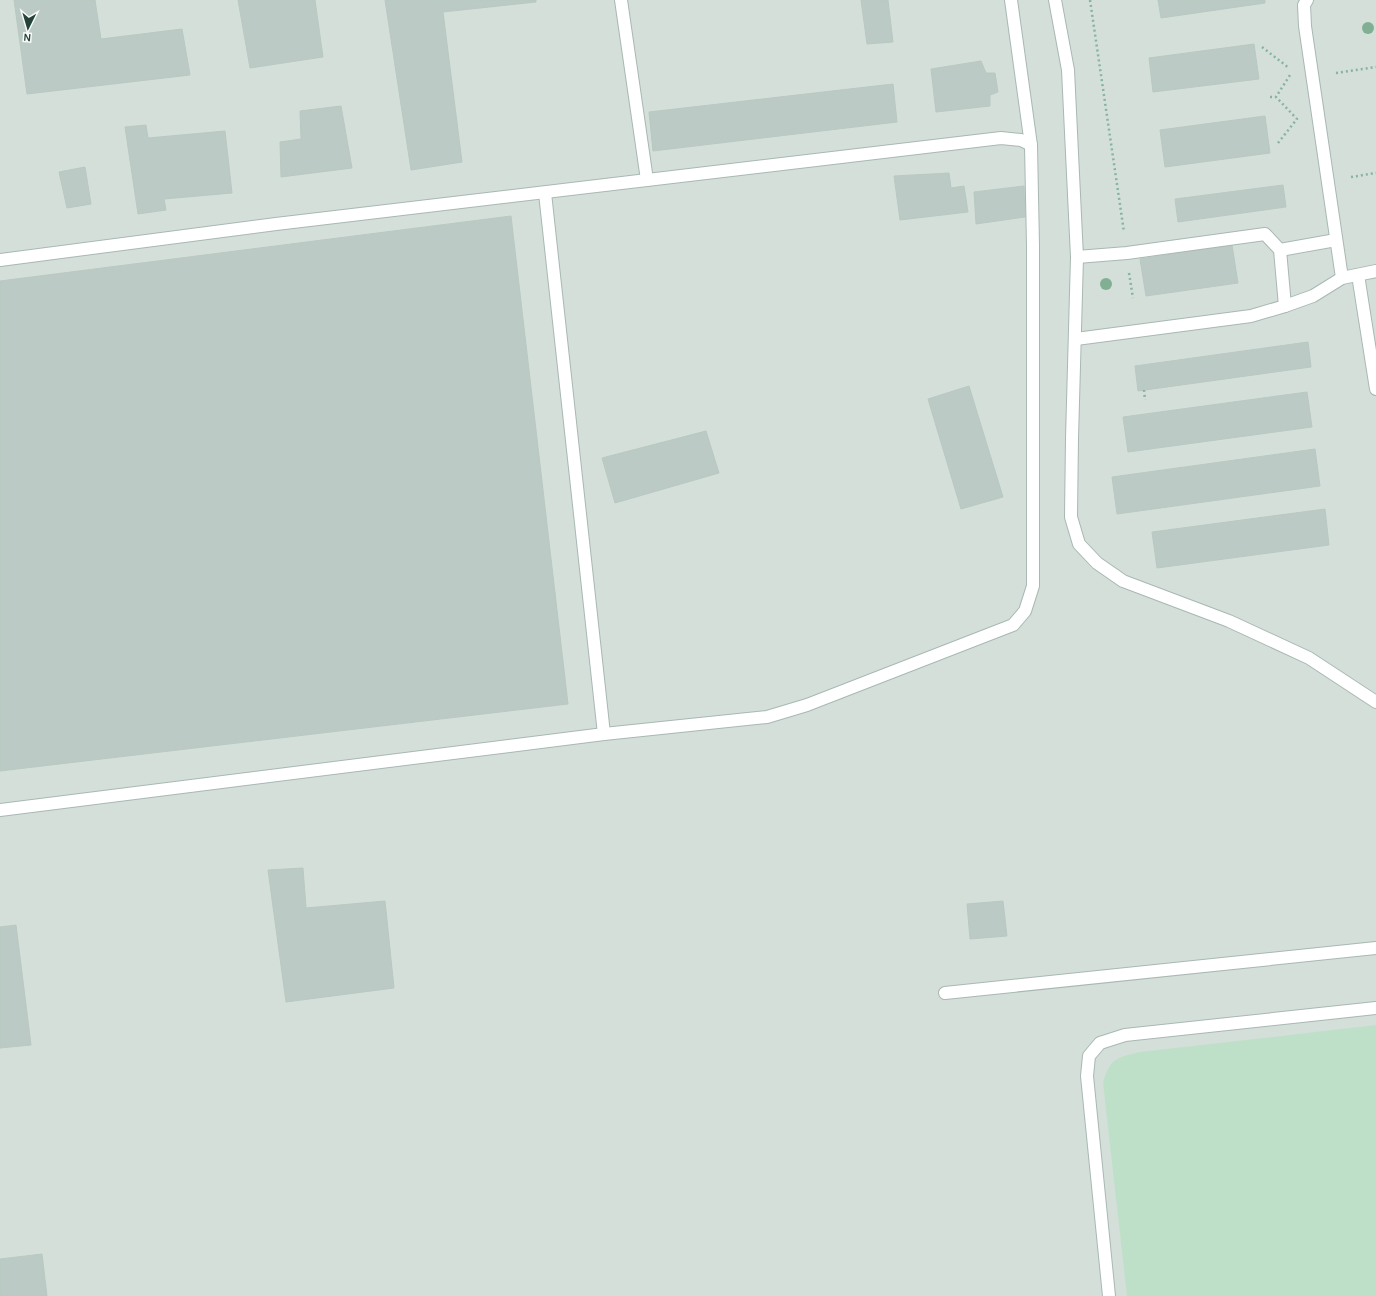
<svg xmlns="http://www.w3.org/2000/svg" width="1376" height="1296" viewBox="0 0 1376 1296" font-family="Karla,sans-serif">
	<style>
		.built { fill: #d4dfda }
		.green { fill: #bfe0c8 }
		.building { fill: #bbcac4; stroke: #b8c9c2 }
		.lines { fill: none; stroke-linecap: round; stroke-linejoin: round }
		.minor-casing { stroke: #a8b8b2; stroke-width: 14 }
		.path { stroke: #86b3a5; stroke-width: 2.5; stroke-dasharray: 2 3; stroke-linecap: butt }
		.minor { stroke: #fff; stroke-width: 12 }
		.tree { fill: #80af93 }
	</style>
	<rect width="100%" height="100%" fill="#e6efeb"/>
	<rect class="built" x="0" y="0" width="1376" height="1296"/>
	<path class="green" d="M1376 1025V1296H1127L1103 1083C1110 1058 1116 1058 1140 1052Z"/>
	<g class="building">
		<polygon points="14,0 95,0 101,39 182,29 190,75 27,94"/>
		<polygon points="238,0 315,0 323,57 250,68"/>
		<polygon points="385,0 536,0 536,2 443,12 462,162 411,170"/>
		<polygon points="861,0 888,0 893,42 867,44"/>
		<polygon points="1158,0 1265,0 1265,3 1161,18"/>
		<polygon points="1254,44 1259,79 1153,92 1149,58"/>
		<polygon points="981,61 986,73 995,73 998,92 990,95 990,106 936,112 931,69"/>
		<polygon points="893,84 897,122 653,151 649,112"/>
		<polygon points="341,106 352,168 281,177 280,142 301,139 300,111"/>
		<polygon points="1265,116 1270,153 1165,167 1160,130"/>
		<polygon points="146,125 148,138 225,131 232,193 164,199 166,210 138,214 125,127"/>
		<polygon points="85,167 91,204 67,208 59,172"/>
		<polygon points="949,173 951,188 964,186 968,212 900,220 894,176"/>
		<polygon points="1283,185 1286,207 1178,222 1175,199"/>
		<polygon points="1024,186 1025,217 976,224 974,192"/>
		<polygon points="511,216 568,704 0,771 0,281"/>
		<polygon points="1232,245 1238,283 1146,296 1140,259"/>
		<polygon points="1308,342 1311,367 1138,391 1135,366"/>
		<polygon points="969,386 1003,497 961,509 928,399"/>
		<polygon points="1307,392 1312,427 1128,452 1123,417"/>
		<polygon points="706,431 719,473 615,503 602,458"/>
		<polygon points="1315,449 1320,486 1117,514 1112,477"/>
		<polygon points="1325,509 1329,545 1157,568 1152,532"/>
		<polygon points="303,868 306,908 385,901 394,988 286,1002 268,870"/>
		<polygon points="1003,901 1007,936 970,939 967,904"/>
		<polygon points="16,925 31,1045 0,1048 0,927"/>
		<polygon points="42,1254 47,1296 0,1296 0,1259"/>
	</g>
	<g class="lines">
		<g class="minor-casing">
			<g id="minor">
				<polyline points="621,0 647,180"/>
				<polyline points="1055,0 1068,70 1077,257 1072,438 1071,517 1079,544 1097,563 1123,581 1229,621 1309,658 1376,702"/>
				<polyline points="1307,0 1304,5 1305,26 1342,278"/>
				<polyline points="545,193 604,734"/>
				<polyline points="1280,250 1336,240"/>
				<polyline points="1077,257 1127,253 1265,234 1280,250 1285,306"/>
				<polyline points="0,260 276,224 1001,138 1021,140 1031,145"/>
				<polyline points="1358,275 1376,389"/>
				<polyline points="1076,339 1251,316 1285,306 1313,296 1342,278 1376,271"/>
				<polyline points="0,810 604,734 767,717 807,705 1013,625 1025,611 1033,586 1033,246 1031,145 1011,0"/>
				<polyline points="945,993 1376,948"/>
				<polyline points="1109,1296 1087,1076 1089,1056 1100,1043 1125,1035 1376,1008"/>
			</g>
		</g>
		<g class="path">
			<polyline points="1090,0 1124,232"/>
			<polyline points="1262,47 1289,68"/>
			<polyline points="1336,73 1376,67"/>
			<polyline points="1270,97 1276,97"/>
			<polyline points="1278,143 1297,119 1276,97 1290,75"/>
			<polyline points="1351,177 1376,173"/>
			<polyline points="1129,273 1133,298"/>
			<polyline points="1144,390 1145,400"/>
		</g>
		<use href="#minor" class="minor"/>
	</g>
	<g class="tree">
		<circle cx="1368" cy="28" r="6"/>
		<circle cx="1106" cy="284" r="6"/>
	</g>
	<g transform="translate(28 28) rotate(185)" stroke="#f7fbf9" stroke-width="3" paint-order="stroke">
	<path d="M0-3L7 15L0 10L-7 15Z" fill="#24423a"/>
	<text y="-6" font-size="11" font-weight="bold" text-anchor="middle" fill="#24423a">N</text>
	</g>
</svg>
